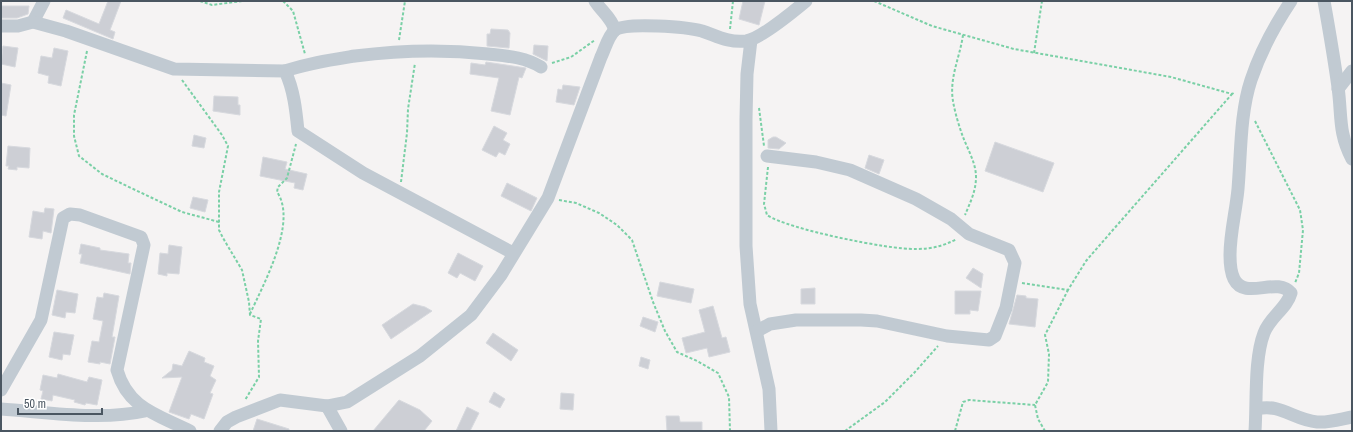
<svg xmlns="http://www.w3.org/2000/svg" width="1353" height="432" viewBox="0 0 1353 432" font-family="'Archivo Narrow',sans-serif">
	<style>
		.building { fill: #cdcfd5; stroke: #d7d9de }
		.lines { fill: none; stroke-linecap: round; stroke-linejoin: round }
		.path { stroke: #7ad0a6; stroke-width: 2; stroke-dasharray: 3 2; stroke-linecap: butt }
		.minor { stroke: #c1cad2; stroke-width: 13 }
	</style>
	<rect width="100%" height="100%" fill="#f5f3f3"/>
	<g class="building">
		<polygon points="108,1 121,1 110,30 115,32 113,39 63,18 66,10 99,24"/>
		<polygon points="743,1 765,1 759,25 739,19"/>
		<polygon points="1,6 29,6 28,14 17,18 1,18"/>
		<polygon points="491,29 508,30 510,33 509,48 487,46 487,34 490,34"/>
		<polygon points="534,45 548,46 547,61 533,54"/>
		<polygon points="3,46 18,48 15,67 1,64"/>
		<polygon points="54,48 68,51 61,86 48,83 49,76 38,73 41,56 52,58"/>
		<polygon points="486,62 526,68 522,78 519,77 510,115 491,111 499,78 470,74 471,63 485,65"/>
		<polygon points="1,83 11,85 6,116 1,115"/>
		<polygon points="563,85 580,87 574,105 556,102 558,89 562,90"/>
		<polygon points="214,96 238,97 238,105 240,105 240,115 213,111"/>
		<polygon points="494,126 507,133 503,140 510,144 505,155 499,152 496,157 482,150"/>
		<polygon points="194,135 206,138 204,148 192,146"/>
		<polygon points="773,137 776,137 786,143 779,149 768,148 768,140"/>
		<polygon points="995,142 1054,163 1043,192 985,171"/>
		<polygon points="8,146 30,148 29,168 17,167 17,170 8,169 9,166 6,166"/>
		<polygon points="869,155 884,160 879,174 865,168"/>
		<polygon points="263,157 287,162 285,169 307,174 303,190 294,188 295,183 260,176"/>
		<polygon points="507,183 537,198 531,211 501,196"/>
		<polygon points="193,197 208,200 205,212 190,208"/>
		<polygon points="45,208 54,209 51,233 43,231 42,239 29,237 33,211 44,213"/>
		<polygon points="81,244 100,248 100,250 129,254 128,263 131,263 130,274 80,263 82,254 79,254"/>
		<polygon points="169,245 182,247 179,274 167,273 167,276 158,274 160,253 168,254"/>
		<polygon points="458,253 483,266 475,281 460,273 457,278 448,273"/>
		<polygon points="973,268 983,274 981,288 966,278"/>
		<polygon points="660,282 694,289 691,303 657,296"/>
		<polygon points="815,288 815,304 801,304 801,289"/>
		<polygon points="57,290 78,294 75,313 66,312 65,318 52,315"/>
		<polygon points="955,291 981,291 978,311 970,310 970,314 955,314"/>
		<polygon points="104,293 119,296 112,337 115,337 110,364 100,362 100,364 88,362 92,341 99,342 103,321 93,319 97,297 103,298"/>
		<polygon points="1017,295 1026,296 1026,298 1038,299 1035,327 1009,324"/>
		<polygon points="413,304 425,307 432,311 391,339 382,325"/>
		<polygon points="713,306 722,338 726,337 730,352 709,357 707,348 686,353 682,338 705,332 699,310"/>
		<polygon points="643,317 658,322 655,332 640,326"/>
		<polygon points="54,332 74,335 70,355 63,354 62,360 49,357"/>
		<polygon points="493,333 518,350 511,361 486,343"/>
		<polygon points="189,351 205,358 204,362 214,366 210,376 216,380 210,393 213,394 204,419 191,414 189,419 169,412 182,377 162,378 172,370 173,364 182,366"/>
		<polygon points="641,357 650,360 648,369 639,366"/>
		<polygon points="58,374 87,382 89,377 102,380 97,405 86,403 85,405 74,402 75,400 53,395 52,401 41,399 43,391 40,390 43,375 57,378"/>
		<polygon points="494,392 505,399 500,408 489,402"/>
		<polygon points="561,393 574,394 573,410 560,409"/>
		<polygon points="399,400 420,410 432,421 424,431 373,431"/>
		<polygon points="467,407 479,413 470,431 456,431"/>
		<polygon points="666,416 679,416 680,422 702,422 702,431 667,431"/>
		<polygon points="257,419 289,429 289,431 253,431"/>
	</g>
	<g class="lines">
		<g class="path">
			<polyline points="200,1 212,5 242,1"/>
			<polyline points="283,1 293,11 305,54"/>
			<polyline points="874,1 932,26 1014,49 1171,77 1232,94 1235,92"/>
			<polyline points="730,29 733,1"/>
			<path d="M963 35C960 57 949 78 953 101 955 113 959 126 963 137 968 150 976 163 976 177 976 191 970 203 965 215"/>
			<polyline points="399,40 405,1"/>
			<polyline points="87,51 74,115 74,136 79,156 102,174 131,188 182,212 219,222"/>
			<polyline points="1034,53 1042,1"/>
			<polyline points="552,63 571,57 595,40"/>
			<polyline points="182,80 222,135 228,146 219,192 219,230 223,238 242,270 249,302 250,315 261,319 258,341 259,377 245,400"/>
			<polyline points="759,108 764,146"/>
			<polyline points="1255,121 1300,210 1303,230 1299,273 1295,283"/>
			<path d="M768 167 764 204 767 215C787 229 890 250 916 249 932 249 943 246 957 239"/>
			<polyline points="401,182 407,133 408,109 415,63"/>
			<polyline points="559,200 576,203 599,213 617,225 632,240 653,302 665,331 677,352 697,361 718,373 729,397 730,431"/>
			<polyline points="1022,283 1068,290 1086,261 1105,239 1232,94"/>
			<path d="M250 314C263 285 298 222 277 192L278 187 287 178 296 144"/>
			<polyline points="845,431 885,402 914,373 938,346"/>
			<polyline points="955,431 963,402 969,400 1035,405"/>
			<polyline points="1045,431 1038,419 1035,405 1048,382 1049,354 1045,335 1068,290"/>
		</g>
		<g class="minor">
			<path d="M595 1C602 12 611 17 615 30"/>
			<path d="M1324 1C1329 29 1334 58 1338 87 1342 116 1338 132 1352 159"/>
			<polyline points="33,22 44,1"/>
			<path d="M1 26H18L33 22 66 31 174 69 285 71C294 90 296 111 298 131L363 173 513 253"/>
			<polyline points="751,40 747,74 746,119 746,246 750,304 769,389 771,431"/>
			<path d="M285 71C309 63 330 60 355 56 401 50 443 49 488 54 507 56 525 57 541 67"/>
			<polyline points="1338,89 1352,71"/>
			<polyline points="757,331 770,324 796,320 861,320 877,321 947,336 989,340 995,336 1006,308 1015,263 1009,250 969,234 951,219 916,199 850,170 816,162 767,156"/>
			<path d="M1 390 41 320 63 218 70 214 80 215 141 237 144 245 117 370C128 409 159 415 190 431"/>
			<polyline points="327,406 341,431"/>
			<path d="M1 409C47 412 100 421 145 411"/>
			<path d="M1257 409C1280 403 1294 420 1317 422 1329 423 1341 419 1352 417"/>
			<path d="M220 431 227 422 236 417 280 400 327 406 347 402 420 356 471 315 501 275 548 198 601 57C605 49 608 36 615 30 626 22 688 27 702 31 717 36 728 43 746 41 760 39 794 11 806 1"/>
			<path d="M1255 431C1257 402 1254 359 1264 333 1270 317 1287 308 1291 293 1277 276 1245 301 1234 279 1231 273 1230 262 1230 255 1230 233 1236 211 1238 189 1241 154 1240 113 1251 80 1260 53 1275 25 1291 1"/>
		</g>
	</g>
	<rect width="1353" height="432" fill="none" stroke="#4a5661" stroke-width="4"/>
	<path d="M18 408v6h84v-6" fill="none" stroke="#4a5661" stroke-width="2"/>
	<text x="24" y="408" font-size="12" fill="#4a5661" stroke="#ffffff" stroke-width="3" paint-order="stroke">50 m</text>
</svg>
